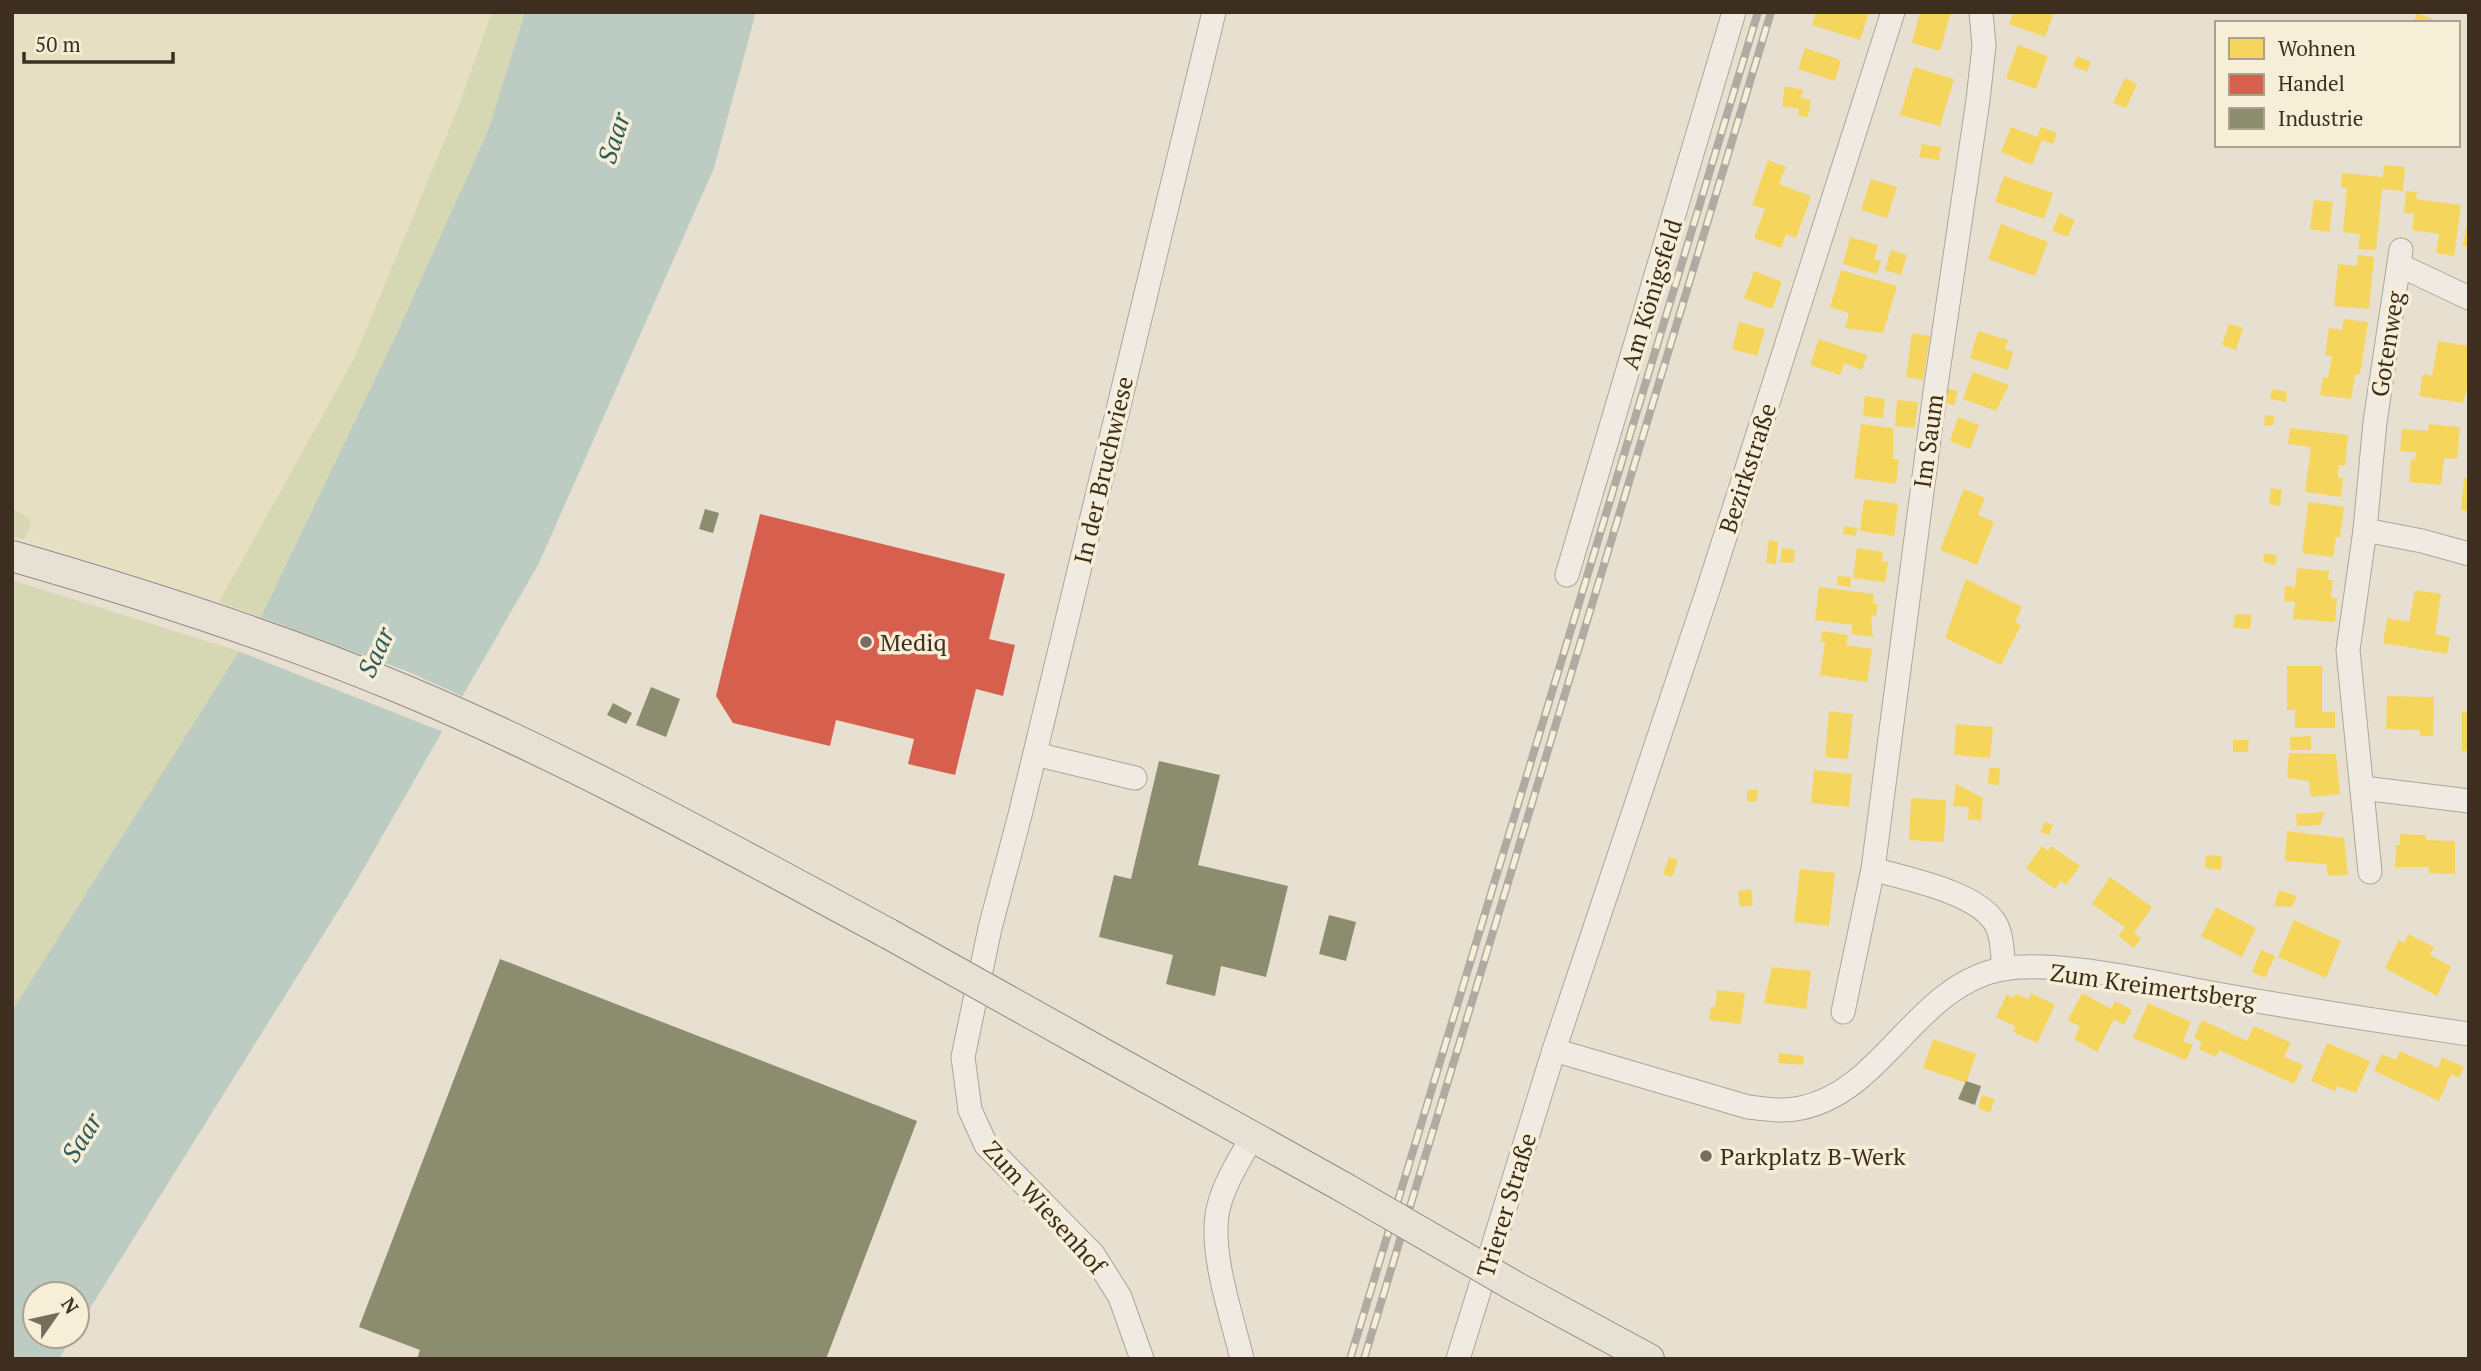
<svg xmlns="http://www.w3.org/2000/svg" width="2481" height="1371" viewBox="0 0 2481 1371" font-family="'PT Serif',serif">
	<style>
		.farmland { fill: #e6dfc2 }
		.green { fill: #d6d7b3 }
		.water { fill: #bcccc2 }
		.pier { fill: #e7e0d1 }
		.homes { fill: #f6d55c }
		.shops { fill: #d6604d }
		.industry { fill: #8c8c6e }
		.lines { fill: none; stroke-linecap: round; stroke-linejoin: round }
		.minor-casing { stroke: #ada599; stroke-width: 25 }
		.major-casing { stroke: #928b80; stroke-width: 32 }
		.minor { stroke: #efebe3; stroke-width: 23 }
		.major { stroke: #e6e1d4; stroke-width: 30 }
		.rail-casing { stroke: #afaaa2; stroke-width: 8 }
		.rail { stroke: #f7eed8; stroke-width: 5; stroke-dasharray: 16; stroke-linecap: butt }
		.major-bridge-casing { stroke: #928b80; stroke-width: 32; stroke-linecap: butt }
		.major-bridge { stroke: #e6e1d4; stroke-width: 30 }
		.poi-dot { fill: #786c5e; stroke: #f7eed8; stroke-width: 2.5 }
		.labels { text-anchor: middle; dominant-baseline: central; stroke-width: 7; stroke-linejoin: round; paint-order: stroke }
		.street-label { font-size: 24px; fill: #3d2e20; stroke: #f7eed8 }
		.poi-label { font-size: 24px; fill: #3d2e20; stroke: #f7eed8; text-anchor: start }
		.water-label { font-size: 26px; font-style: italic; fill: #2f5d5a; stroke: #f7eed8 }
	</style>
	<rect width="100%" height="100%" fill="#e7e0d1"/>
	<polygon class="farmland" points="12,12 492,12 458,108 354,359 219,602 24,540 31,525 28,518 12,508"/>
	<g class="green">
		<polygon points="492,12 525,12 489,128 398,331 261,617 219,602 354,359 458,108"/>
		<polygon points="12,508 28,518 31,525 24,540 12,536"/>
		<polygon points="12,580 241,652 12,1011"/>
	</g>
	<polygon class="water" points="525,12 756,12 714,168 539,563 353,887 77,1329 77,1294 35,1294 35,1336 73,1336 59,1359 12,1359 12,1011 261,617 398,331 489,128"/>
	<polygon class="pier" points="258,616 409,672 466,698 446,733 238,651"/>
	<g class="homes">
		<polygon points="1816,12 1867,12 1869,13 1860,40 1812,25"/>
		<polygon points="1920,12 1951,12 1940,51 1912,43"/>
		<polygon points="2014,12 2054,12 2045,37 2009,24"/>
		<polygon points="2417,13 2441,23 2413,23"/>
		<polygon points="2018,45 2048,56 2036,89 2006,78"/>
		<polygon points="1805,48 1841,60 1835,81 1798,69"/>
		<polygon points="2077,56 2091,62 2087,72 2073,66"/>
		<polygon points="1914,67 1954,79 1940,126 1900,115"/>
		<polygon points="2125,78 2137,84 2126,108 2113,103"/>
		<polygon points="1785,86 1803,90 1801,98 1811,100 1808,117 1798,116 1799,109 1782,106"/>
		<polygon points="2011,127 2037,137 2041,127 2057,133 2053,144 2042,140 2032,165 2001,152"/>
		<polygon points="1922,144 1941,147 1939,160 1919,157"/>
		<polygon points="1768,160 1786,167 1779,184 1811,196 1796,238 1786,234 1781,248 1754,238 1765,209 1752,205"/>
		<polygon points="2384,165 2405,167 2403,191 2382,189 2376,250 2358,249 2360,234 2343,232 2347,188 2341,188 2342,173 2383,177"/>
		<polygon points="2004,176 2053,193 2044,219 1995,202"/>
		<polygon points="1871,179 1897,187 1887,218 1861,210"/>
		<polygon points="2406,191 2417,192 2416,199 2461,205 2454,256 2436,253 2439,234 2412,230 2414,214 2404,213"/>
		<polygon points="2314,200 2333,202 2329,232 2310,229"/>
		<polygon points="2059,213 2075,220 2068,237 2052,231"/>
		<polygon points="2001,224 2048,242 2035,276 1988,259"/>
		<polygon points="2466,228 2469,228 2469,247 2463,246"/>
		<polygon points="1850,237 1878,245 1874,259 1881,261 1877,274 1843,264"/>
		<polygon points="1891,250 1907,255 1901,275 1885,270"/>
		<polygon points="2358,255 2374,257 2369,309 2334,306 2338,264 2357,266"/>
		<polygon points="1841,270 1897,286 1883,333 1845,328 1849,313 1830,307"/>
		<polygon points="1754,271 1782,282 1772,309 1744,298"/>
		<polygon points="2344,319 2368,322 2360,374 2355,374 2351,399 2320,395 2323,377 2328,378 2332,356 2325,355 2329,328 2342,330"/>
		<polygon points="1739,322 1765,329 1757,356 1732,349"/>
		<polygon points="2229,324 2243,328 2236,350 2222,345"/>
		<polygon points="1978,331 2008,340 2005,349 2013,352 2008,370 1970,358"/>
		<polygon points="1912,333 1930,336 1923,380 1906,377"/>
		<polygon points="1819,339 1867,355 1862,370 1844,363 1840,375 1810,365"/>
		<polygon points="2438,341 2469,346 2469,381 2463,403 2419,396 2423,374 2432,376"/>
		<polygon points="1973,372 2009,385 1996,411 1963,399"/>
		<polygon points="1946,388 1958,391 1954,405 1943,402"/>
		<polygon points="2272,389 2287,392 2286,402 2270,399"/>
		<polygon points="1865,396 1885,399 1883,418 1863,416"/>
		<polygon points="1897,400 1918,402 1915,428 1895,426"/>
		<polygon points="2265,415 2274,416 2273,426 2264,425"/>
		<polygon points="1958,417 1979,425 1970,449 1950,441"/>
		<polygon points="1861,424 1893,428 1893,459 1899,460 1896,484 1854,478"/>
		<polygon points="2429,424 2460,427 2457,459 2444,458 2441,485 2409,482 2411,459 2415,460 2416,452 2400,451 2402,429 2428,431"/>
		<polygon points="2290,428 2348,435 2345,466 2339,465 2338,478 2343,478 2341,497 2305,492 2311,447 2288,444"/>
		<polygon points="2464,478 2469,479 2469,511 2461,510"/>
		<polygon points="2271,488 2282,490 2280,506 2269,504"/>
		<polygon points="1964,489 1985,498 1978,515 1994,522 1977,565 1940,550"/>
		<polygon points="1864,499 1898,504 1894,536 1860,531"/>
		<polygon points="2308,502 2344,507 2340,537 2336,537 2333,557 2302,553"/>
		<polygon points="1844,526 1857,528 1856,536 1843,534"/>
		<polygon points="1769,540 1778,542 1776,564 1766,563"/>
		<polygon points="1782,548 1795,550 1793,563 1780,562"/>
		<polygon points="1857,548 1883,552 1882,561 1888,562 1885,582 1853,578"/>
		<polygon points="2264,553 2277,555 2275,565 2263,562"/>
		<polygon points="2297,568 2329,571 2328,580 2333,580 2331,598 2337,598 2335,622 2293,619 2295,602 2284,601 2285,586 2295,587"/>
		<polygon points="1838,576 1851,577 1850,587 1837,585"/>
		<polygon points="1966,579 2022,607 2015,622 2021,625 2001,665 1945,638"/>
		<polygon points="1819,587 1874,594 1873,603 1878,604 1876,616 1871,615 1873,637 1851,634 1853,625 1815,620"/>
		<polygon points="2415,590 2441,594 2435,634 2450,637 2447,654 2383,643 2387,618 2409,622"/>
		<polygon points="2235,614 2252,615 2250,629 2233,628"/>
		<polygon points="1822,631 1848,635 1846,645 1872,649 1867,682 1820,675 1825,642 1821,642"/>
		<polygon points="2287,666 2322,666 2322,712 2335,712 2335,728 2295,728 2295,710 2287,710"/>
		<polygon points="2387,696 2434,697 2433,736 2420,736 2420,730 2386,729"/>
		<polygon points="1829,711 1853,714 1848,759 1825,757"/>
		<rect x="2462" y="712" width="7" height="39"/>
		<polygon points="1956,724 1993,727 1990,758 1954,755"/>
		<polygon points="2311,736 2311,750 2290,750 2290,737"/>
		<polygon points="2233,740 2249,740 2248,752 2233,752"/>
		<polygon points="2289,753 2336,754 2340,794 2311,797 2309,781 2287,778"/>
		<polygon points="1989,768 2000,768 1999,785 1988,784"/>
		<polygon points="1814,770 1852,774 1849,807 1811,803"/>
		<polygon points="1956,784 1983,798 1981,821 1968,819 1969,807 1953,806"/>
		<polygon points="1747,790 1758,790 1757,801 1747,801"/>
		<polygon points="1911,798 1946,800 1944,842 1909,840"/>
		<polygon points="2324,812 2320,825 2297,826 2296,814"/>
		<polygon points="2045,822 2053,825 2049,835 2040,832"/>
		<polygon points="2287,831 2344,838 2348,875 2328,876 2326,864 2285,861"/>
		<polygon points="2400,834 2426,835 2426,840 2455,841 2455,874 2429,873 2429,867 2395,867 2396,845 2400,845"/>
		<polygon points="2042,846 2048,851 2051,846 2080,866 2066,885 2061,881 2055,889 2026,868"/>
		<polygon points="2206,855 2222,856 2221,870 2205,868"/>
		<polygon points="1669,857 1678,860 1672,877 1663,874"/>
		<polygon points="1800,869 1835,873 1829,926 1794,922"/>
		<polygon points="2110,877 2152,907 2134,933 2141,938 2134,948 2118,936 2125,927 2092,904"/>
		<polygon points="1751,889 1753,905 1740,907 1738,891"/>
		<polygon points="2279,890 2297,896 2292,907 2274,906"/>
		<polygon points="2216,907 2256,928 2242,957 2201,936"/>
		<polygon points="2294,920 2341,941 2326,978 2278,957"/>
		<polygon points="2408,934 2434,947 2430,955 2451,966 2437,996 2385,968 2399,940 2404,943"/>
		<polygon points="2261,950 2275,956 2265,978 2252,972"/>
		<polygon points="1772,967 1811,971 1806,1009 1764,1003"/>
		<polygon points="1717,990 1745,993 1741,1024 1709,1020 1711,1007 1715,1007"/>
		<polygon points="2031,993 2055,1005 2037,1043 2013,1032 2016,1027 1996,1017 2007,994 2014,998 2016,994 2029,999"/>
		<polygon points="2082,993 2111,1009 2115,1001 2132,1010 2124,1025 2114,1019 2097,1052 2074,1039 2080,1027 2068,1020"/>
		<polygon points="2148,1003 2191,1022 2183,1041 2193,1045 2186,1060 2133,1038"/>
		<polygon points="2202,1020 2247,1041 2254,1026 2291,1043 2284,1057 2303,1065 2294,1084 2219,1050 2216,1057 2199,1049 2202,1042 2194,1038"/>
		<polygon points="1933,1039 1976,1054 1966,1083 1923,1068"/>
		<polygon points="2327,1043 2370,1061 2356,1093 2337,1086 2335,1091 2311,1081"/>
		<polygon points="2400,1051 2438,1068 2442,1057 2464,1067 2459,1078 2451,1074 2439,1101 2374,1071 2382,1054 2396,1060"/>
		<polygon points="1779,1053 1804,1056 1803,1065 1778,1063"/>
		<polygon points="1982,1095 1995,1099 1990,1113 1978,1108"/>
	</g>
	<polygon class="shops" points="760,514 1005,574 989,639 1015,645 1003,696 976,689 955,775 908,764 914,739 836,720 830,746 733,723 716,696"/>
	<g class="industry">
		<polygon points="705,509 719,513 713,533 699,529"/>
		<polygon points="651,687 680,699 666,737 636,725"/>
		<polygon points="613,703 632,713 626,724 607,715"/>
		<polygon points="1159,761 1220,775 1198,865 1288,886 1266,977 1221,966 1215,996 1166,984 1173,955 1099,937 1114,875 1131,879"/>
		<polygon points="1329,915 1356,922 1346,961 1319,954"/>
		<polygon points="500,959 917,1121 826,1359 417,1359 420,1350 359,1327"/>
		<polygon points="1966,1081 1981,1086 1975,1105 1958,1099"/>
	</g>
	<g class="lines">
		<g class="minor-casing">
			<g id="minor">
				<polyline points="2399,265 2469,298"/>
				<polyline points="2365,530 2422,541 2469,554"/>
				<polyline points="1567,575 1734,12"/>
				<polyline points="1035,754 1135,778"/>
				<polyline points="2363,788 2469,801"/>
				<path d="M1873 869C1906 879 1973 891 1994 921 2003 934 2002 954 2004 969"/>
				<polyline points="2370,872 2348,650 2365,530 2375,422 2401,250"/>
				<polyline points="1843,1012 1873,869 1935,392 1978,100 1984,46 1981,12"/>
				<path d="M1554 1050 1748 1107C1765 1109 1783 1112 1801 1108 1884 1091 1915 986 2002 969 2057 959 2161 984 2217 994 2301 1009 2385 1022 2469 1034"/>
				<polyline points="1142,1359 1120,1297 1093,1254 986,1145 970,1110 963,1057 990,928 1020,815 1214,12"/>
				<path d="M1242 1359C1232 1316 1211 1258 1217 1215 1221 1188 1239 1161 1252 1137"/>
				<polyline points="1458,1359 1554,1050 1708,590 1893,12"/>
			</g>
		</g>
		<g class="major-casing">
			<g id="major">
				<path d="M12 556C144 594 275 636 402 689 570 759 729 848 889 934"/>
				<polyline points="1093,1048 1343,1187"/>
				<polyline points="1516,1287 1649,1359"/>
			</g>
		</g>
		<use href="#minor" class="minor"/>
		<use href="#major" class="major"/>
		<g class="rail-casing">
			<g id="rail">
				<polyline points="1350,1359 1758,12"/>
				<polyline points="1364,1359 1771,12"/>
			</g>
		</g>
		<use href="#rail" class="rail"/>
		<g class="major-bridge-casing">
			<g id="major-bridge">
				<polyline points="889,934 1093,1048"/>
				<polyline points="1343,1187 1516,1287"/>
			</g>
		</g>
		<use href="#major-bridge" class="major-bridge"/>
	</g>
	<g class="poi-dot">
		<circle cx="866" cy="642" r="7"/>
		<circle cx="1706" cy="1156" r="7"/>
	</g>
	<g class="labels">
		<g class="street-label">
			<text transform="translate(1651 294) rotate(-73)">Am Königsfeld</text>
			<text transform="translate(2387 344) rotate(-81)">Gotenweg</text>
			<text transform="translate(1928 441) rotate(-82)">Im Saum</text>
			<text transform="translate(1747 468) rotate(-72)">Bezirkstraße</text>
			<text transform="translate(1103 470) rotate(-77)">In der Bruchwiese</text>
			<text transform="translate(2153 986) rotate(8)">Zum Kreimertsberg</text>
			<text transform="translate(1506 1205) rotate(-73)">Trierer Straße</text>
			<text transform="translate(1045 1207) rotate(48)">Zum Wiesenhof</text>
		</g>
		<g class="poi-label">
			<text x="880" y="642">Mediq</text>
			<text x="1720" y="1156">Parkplatz B-Werk</text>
		</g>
		<g class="water-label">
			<text transform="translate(613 138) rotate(-72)">Saar</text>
			<text transform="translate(375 652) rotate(-65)">Saar</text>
			<text transform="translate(81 1137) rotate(-58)">Saar</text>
		</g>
	</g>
	<rect width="2481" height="1371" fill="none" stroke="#3d2e20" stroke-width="28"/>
	<rect x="2215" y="21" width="245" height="126" fill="#f7eed8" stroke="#ada18e" stroke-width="2"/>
	<rect x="2229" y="38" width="35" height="21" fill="#f6d55c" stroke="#ada18e" stroke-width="2"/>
	<text x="2278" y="56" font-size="21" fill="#3d2e20">Wohnen</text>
	<rect x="2229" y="74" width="35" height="21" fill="#d6604d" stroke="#ada18e" stroke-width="2"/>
	<text x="2278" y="91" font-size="21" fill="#3d2e20">Handel</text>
	<rect x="2229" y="108" width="35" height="21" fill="#8c8c6e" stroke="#ada18e" stroke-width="2"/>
	<text x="2278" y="126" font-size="21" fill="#3d2e20">Industrie</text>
	<g transform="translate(56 1315) rotate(56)"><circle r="33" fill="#f7eed8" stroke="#ada18e" stroke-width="2"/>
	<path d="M0-5L12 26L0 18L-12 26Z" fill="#786c5e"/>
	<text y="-10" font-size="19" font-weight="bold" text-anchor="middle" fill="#3d2e20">N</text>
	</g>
	<path d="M24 52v10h149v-10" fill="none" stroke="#3d2e20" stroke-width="3.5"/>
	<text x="35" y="52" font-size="21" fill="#3d2e20" stroke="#f7eed8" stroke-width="5" paint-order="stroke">50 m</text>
</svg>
